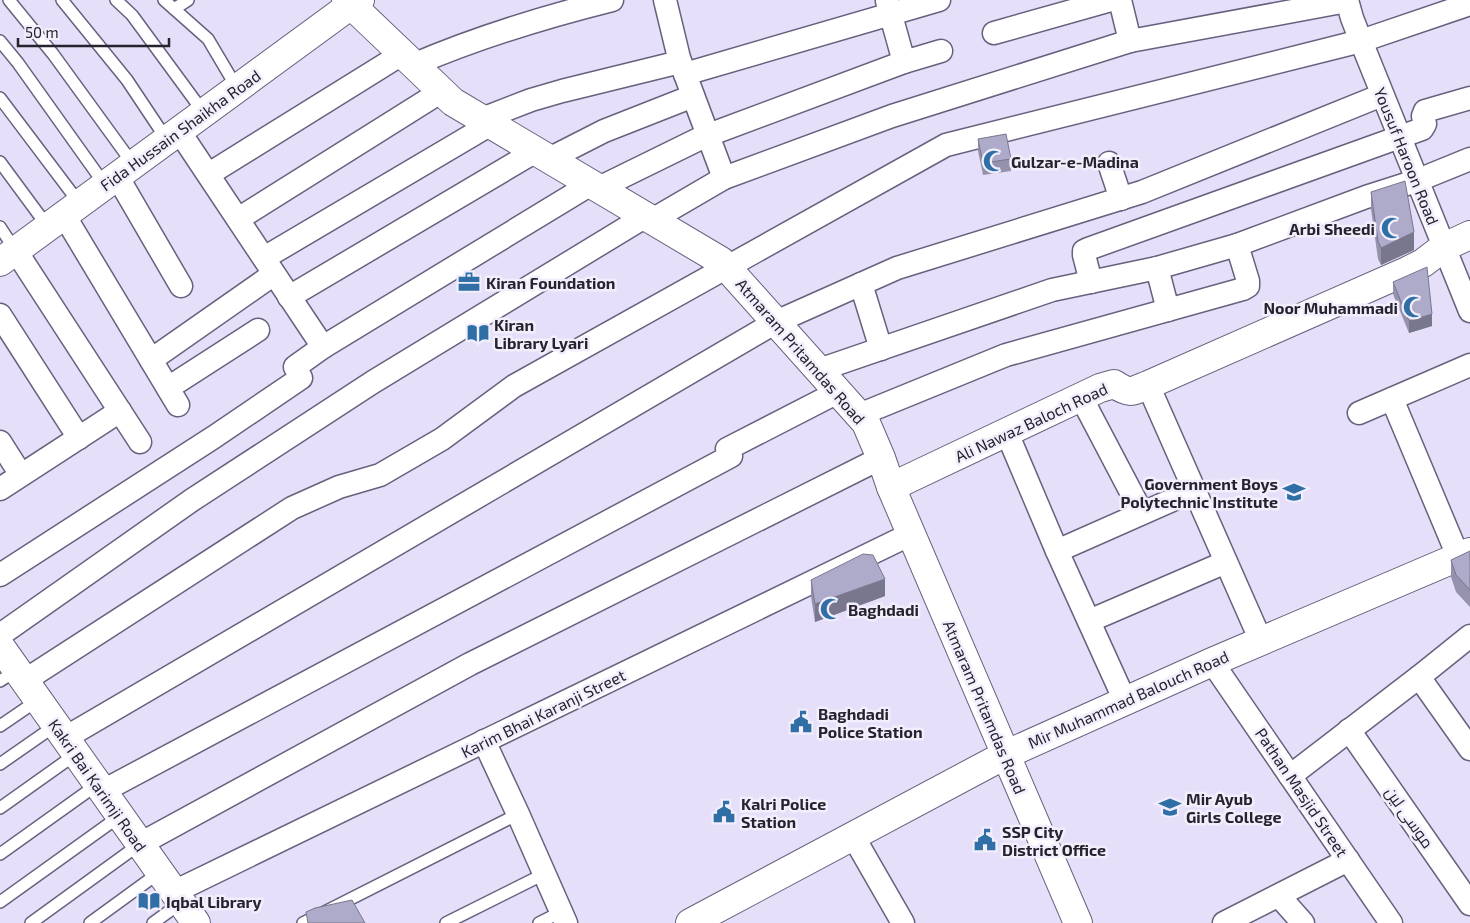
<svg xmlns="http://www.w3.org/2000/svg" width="1470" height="923" viewBox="0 0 1470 923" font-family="'Exo 2',Cairo,sans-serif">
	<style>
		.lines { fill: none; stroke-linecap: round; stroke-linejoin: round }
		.lane-casing { stroke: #68607d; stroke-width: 14 }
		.street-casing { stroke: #68607d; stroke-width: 25 }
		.secondary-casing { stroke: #68607d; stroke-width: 30 }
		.lane { stroke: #fff; stroke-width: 11 }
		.street { stroke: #fff; stroke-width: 22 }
		.secondary { stroke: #fff; stroke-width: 28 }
		.wall { fill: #9592ae }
		.shaded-wall { fill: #79778d }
		.building { fill: #adaaca; stroke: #79778d }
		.labels { text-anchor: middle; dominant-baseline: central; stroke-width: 5; stroke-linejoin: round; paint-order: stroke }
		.street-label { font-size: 16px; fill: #26232f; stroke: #f2eefc }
		.poi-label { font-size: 16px; font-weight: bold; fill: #26232f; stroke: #f2eefc; text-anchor: start }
	</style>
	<rect width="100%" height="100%" fill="#e6dffa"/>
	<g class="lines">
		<g class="lane-casing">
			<g id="lane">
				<polyline points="9,0 53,54 133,164"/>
				<polyline points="62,0 127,80 167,140"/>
				<polyline points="116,0 132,15 204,113"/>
				<polyline points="164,0 208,39 237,88"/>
				<polyline points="174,9 188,0"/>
				<polyline points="0,41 18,63 105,185"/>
				<polyline points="0,98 80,204"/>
				<polyline points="0,162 48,227"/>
				<polyline points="0,227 15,250"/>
				<polyline points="0,681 17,670"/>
				<polyline points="0,726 38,700"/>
				<polyline points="0,764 56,725"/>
				<polyline points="0,808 76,754"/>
				<polyline points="0,854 98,784"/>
				<polyline points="0,902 120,816"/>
				<polyline points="31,923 140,844"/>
				<polyline points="90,923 160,872"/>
				<polyline points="153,923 182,902"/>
				<polyline points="303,923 518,814"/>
				<polyline points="446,923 544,874"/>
				<polyline points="539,923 561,912"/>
			</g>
		</g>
		<g class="street-casing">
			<g id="street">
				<polyline points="665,0 679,58 724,178"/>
				<polyline points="1120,0 1130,41"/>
				<polyline points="1347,0 1352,18 1361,41 1470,311"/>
				<polyline points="887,1 904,62"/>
				<polyline points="994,33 1111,0"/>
				<path d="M413 65C478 37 544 17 612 0"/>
				<polyline points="685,74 939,0"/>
				<polyline points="482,119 531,100 562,91 680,62"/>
				<polyline points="179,131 323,347"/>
				<polyline points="549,159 604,131 693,96"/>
				<polyline points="1109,163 1121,199"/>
				<polyline points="209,174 402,54"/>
				<polyline points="117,176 181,286"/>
				<polyline points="599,188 703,137 904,62 941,51"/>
				<polyline points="64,215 178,405"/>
				<polyline points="238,219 442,91"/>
				<polyline points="652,220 724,178 892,116 1130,41 1347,1"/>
				<polyline points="16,251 140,442"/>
				<polyline points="264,258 491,124"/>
				<polyline points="1157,268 1168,310"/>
				<polyline points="1091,282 1084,255 1084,251 1088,249 1422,129 1425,124 1423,116 1425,111 1470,98"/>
				<polyline points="861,284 881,349"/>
				<polyline points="289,297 536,151"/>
				<polyline points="0,315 79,438"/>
				<polyline points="151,360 274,274"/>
				<polyline points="819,370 1052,290 1157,268 1237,245 1366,197 1416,181 1470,159"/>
				<polyline points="1148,385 1261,641"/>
				<polyline points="168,388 258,330"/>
				<polyline points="1081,397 1142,513"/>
				<polyline points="1392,399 1458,556"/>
				<polyline points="1359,413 1470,365"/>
				<polyline points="859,415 1006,355 1243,289 1248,286 1248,281 1237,245"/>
				<polyline points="1007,433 1057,551 1125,701"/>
				<polyline points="0,442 21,475"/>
				<polyline points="0,489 120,411"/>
				<polyline points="1057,551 1195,490"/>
				<polyline points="0,575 214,437 301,378 295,367 323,347 591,184"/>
				<polyline points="1089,621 1226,562"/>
				<polyline points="0,635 192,500 373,382 646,216"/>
				<polyline points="1470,636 1419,677 1470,749"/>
				<polyline points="1212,662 1391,923"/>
				<polyline points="24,681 292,508 339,487 380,475 442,439 514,386 946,145 1361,41 1470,4"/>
				<polyline points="1349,730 1470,904"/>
				<polyline points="65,738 776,322 897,268 1142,192 1382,95"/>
				<polyline points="484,741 518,814 566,923"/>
				<polyline points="1290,776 1419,677"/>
				<polyline points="103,791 731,456 727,449 838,392"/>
				<polyline points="853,836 903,923"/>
				<polyline points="140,844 470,664 881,458"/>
				<polyline points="174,892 911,534"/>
				<polyline points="1279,896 1303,923"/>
				<polyline points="1224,923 1348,860"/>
			</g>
		</g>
		<g class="secondary-casing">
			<g id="secondary">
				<polyline points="346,0 453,102 721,261 866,423 881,458 891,487 1078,923"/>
				<polyline points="0,262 351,5 360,0"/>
				<path d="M891 487 1100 388 1114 384C1130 394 1131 392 1148 385L1407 271 1423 263 1444 247 1470 235"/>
				<polyline points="0,646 196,923"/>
				<polyline points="690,923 1005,755 1212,662 1470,552"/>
			</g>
		</g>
		<use href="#lane" class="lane"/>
		<use href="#street" class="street"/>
		<use href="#secondary" class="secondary"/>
	</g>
	<g class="wall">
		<polygon points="978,139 1011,159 1011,171 983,175 978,151"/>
		<polygon points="1371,192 1414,250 1381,265 1378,259 1371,209"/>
		<polygon points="1393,282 1432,326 1409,333 1393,294"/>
		<polygon points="1470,551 1470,607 1456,592 1451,577 1451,560"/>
		<polygon points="811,580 885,596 815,622 811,597"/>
	</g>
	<g class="shaded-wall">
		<polygon points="1414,232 1414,250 1381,265 1381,248"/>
		<polygon points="1432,314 1432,326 1409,333 1409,321"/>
		<polygon points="885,579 885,596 815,622 815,604"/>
	</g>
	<g class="building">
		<polygon points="1006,134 1011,159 983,163 978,139"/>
		<polygon points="1405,181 1414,232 1381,248 1378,241 1371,192"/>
		<polygon points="1427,267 1432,314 1409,321 1393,282"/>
		<polygon points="1470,551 1470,590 1456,575 1451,560"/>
		<polygon points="863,554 873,555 885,579 815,604 811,580"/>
		<polygon points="352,900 365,923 308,923 306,912 315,908"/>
	</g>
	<defs>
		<g id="mosque-bare" transform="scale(1.725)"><path d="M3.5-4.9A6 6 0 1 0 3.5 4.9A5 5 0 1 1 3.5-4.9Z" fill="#2f6fa6" stroke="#f2eefc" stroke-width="2.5" paint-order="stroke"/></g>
		<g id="office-bare" transform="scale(1.725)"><path d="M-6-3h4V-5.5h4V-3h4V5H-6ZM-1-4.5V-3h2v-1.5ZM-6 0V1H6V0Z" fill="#2f6fa6" stroke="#f2eefc" stroke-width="2.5" paint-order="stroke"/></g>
		<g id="library-bare" transform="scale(1.725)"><path d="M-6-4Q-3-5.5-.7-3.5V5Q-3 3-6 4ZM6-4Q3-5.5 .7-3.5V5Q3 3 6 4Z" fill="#2f6fa6" stroke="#f2eefc" stroke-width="2.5" paint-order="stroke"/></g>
		<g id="school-bare" transform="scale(1.725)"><path d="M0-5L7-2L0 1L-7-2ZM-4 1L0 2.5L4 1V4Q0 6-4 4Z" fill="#2f6fa6" stroke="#f2eefc" stroke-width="2.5" paint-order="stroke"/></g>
		<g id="civic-bare" transform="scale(1.725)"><path d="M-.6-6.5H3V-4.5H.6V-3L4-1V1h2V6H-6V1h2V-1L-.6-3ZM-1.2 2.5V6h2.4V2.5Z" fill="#2f6fa6" stroke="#f2eefc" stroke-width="2.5" paint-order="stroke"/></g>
	</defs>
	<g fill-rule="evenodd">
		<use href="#mosque-bare" x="994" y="161"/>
		<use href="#mosque-bare" x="1392" y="228"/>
		<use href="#office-bare" x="469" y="282"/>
		<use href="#mosque-bare" x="1414" y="307"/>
		<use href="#library-bare" x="478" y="333"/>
		<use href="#school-bare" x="1294" y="492"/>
		<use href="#mosque-bare" x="831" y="609"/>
		<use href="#civic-bare" x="801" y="722"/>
		<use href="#school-bare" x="1170" y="807"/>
		<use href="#civic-bare" x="724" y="812"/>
		<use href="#civic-bare" x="985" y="840"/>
		<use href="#library-bare" x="149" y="901"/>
	</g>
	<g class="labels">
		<g class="street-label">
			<text transform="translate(180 130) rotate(-36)">Fida Hussain Shaikha Road</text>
			<text transform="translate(1407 156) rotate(68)">Yousuf Haroon Road</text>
			<text transform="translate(801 351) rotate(49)">Atmaram Pritamdas Road</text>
			<text transform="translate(1031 422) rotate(-25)">Ali Nawaz Baloch Road</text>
			<text transform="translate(1128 699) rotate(-24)">Mir Muhammad Balouch Road</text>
			<text transform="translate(985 707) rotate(67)">Atmaram Pritamdas Road</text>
			<text transform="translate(543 713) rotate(-26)">Karim Bhai Karanji Street</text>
			<text transform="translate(98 785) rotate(55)">Kakri Bai Karimji Road</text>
			<text transform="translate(1302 792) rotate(56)">Pathan Masjid Street</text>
			<text transform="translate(1410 817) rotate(55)">موسی لین</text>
		</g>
		<g class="poi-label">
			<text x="1011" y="161">Gulzar-e-Madina</text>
			<text x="1375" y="228" text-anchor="end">Arbi Sheedi</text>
			<text x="486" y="282">Kiran Foundation</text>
			<text x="1398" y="307" text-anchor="end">Noor Muhammadi</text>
			<text x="494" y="324">Kiran<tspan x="494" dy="18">Library Lyari</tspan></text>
			<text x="1278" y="483" text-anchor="end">Government Boys<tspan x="1278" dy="18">Polytechnic Institute</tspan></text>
			<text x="848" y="609">Baghdadi</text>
			<text x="818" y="713">Baghdadi<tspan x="818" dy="18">Police Station</tspan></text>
			<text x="1186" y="798">Mir Ayub<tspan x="1186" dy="18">Girls College</tspan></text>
			<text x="741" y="803">Kalri Police<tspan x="741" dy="18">Station</tspan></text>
			<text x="1002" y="831">SSP City<tspan x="1002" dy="18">District Office</tspan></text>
			<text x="166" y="901">Iqbal Library</text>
		</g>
	</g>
	<path d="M18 38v8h151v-8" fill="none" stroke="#26232f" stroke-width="2.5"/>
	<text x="25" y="38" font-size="15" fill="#26232f" stroke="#f2eefc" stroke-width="4" paint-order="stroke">50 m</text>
</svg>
